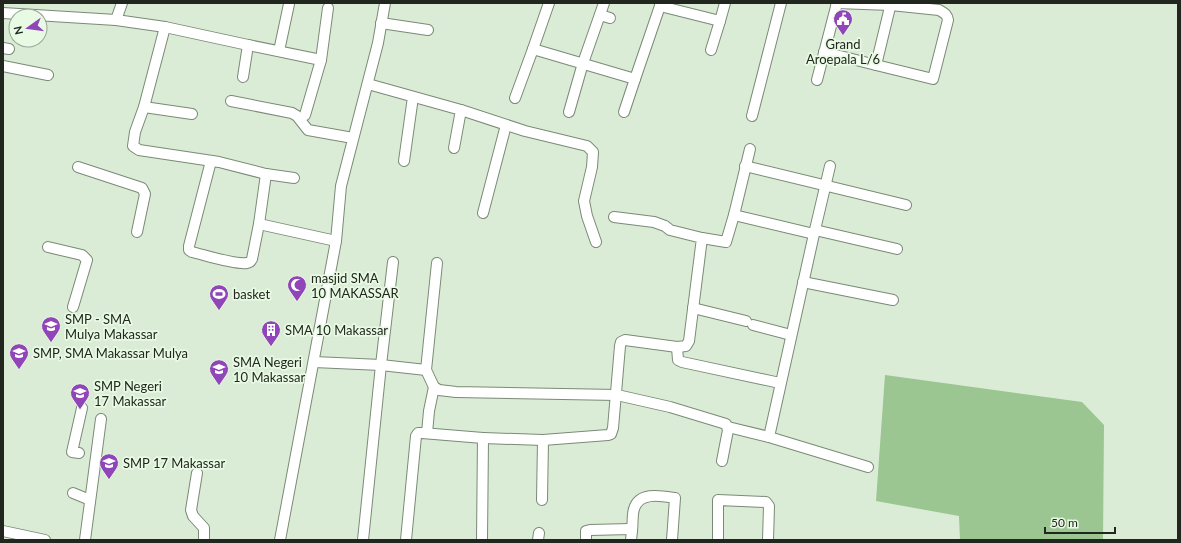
<svg xmlns="http://www.w3.org/2000/svg" width="1181" height="543" viewBox="0 0 1181 543" font-family="Lato,sans-serif">
	<style>
		.green { fill: #9bc591 }
		.lines { fill: none; stroke-linecap: round; stroke-linejoin: round }
		.street-casing { stroke: #7a8a76; stroke-width: 12 }
		.street { stroke: #fff; stroke-width: 10 }
		.labels { text-anchor: middle; dominant-baseline: central; stroke-width: 3.5; stroke-linejoin: round; paint-order: stroke }
		.poi-label { font-size: 13px; fill: #21271f; stroke: #e8fae3; text-anchor: start }
	</style>
	<rect width="100%" height="100%" fill="#daecd6"/>
	<polygon class="green" points="885,375 1082,402 1104,425 1103,540 960,540 959,516 876,501"/>
	<g class="lines">
		<g class="street-casing">
			<g id="street">
				<path d="M836 3 891 5 939 10C944 13 947 14 948 20L933 79 876 65"/>
				<polyline points="660,6 720,21"/>
				<polyline points="3,13 116,20 165,27 248,45 243,77"/>
				<polyline points="600,15 610,18"/>
				<polyline points="116,20 122,3"/>
				<polyline points="381,23 428,30"/>
				<polyline points="165,27 144,107 135,132 133,146 139,150 219,162 266,174 294,178"/>
				<polyline points="248,45 321,60 305,115"/>
				<polyline points="3,48 9,49"/>
				<polyline points="533,49 549,3"/>
				<polyline points="711,50 720,21 725,3"/>
				<polyline points="279,51 289,4"/>
				<polyline points="824,52 876,65 891,3"/>
				<polyline points="321,60 328,8"/>
				<polyline points="3,66 48,75"/>
				<polyline points="817,80 837,3"/>
				<polyline points="368,84 461,110 454,148"/>
				<polyline points="515,98 533,49 635,79 661,3"/>
				<polyline points="231,101 292,113 297,116 308,130 353,138"/>
				<polyline points="144,107 192,114"/>
				<polyline points="461,110 525,131 587,146 593,152 592,167 584,201 587,216 596,242"/>
				<polyline points="569,112 583,63 604,3"/>
				<polyline points="624,112 635,79"/>
				<polyline points="752,116 781,3"/>
				<path d="M211 161 189 246V250L192 252C205 255 235 265 247 263 251 262 250 262 252 259L259 224 266 174"/>
				<polyline points="404,161 413,97"/>
				<polyline points="745,166 906,205"/>
				<polyline points="78,167 142,188 145,194 137,232"/>
				<polyline points="483,213 506,125"/>
				<polyline points="734,215 814,234 769,437"/>
				<polyline points="259,224 336,241"/>
				<polyline points="815,230 897,249"/>
				<polyline points="814,234 830,166"/>
				<polyline points="702,238 726,242 734,215 750,149"/>
				<polyline points="48,247 82,255 87,260 73,307"/>
				<polyline points="437,263 426,370 434,387 439,390 456,392 617,395 670,407 726,424 728,430 722,461"/>
				<polyline points="803,282 893,300"/>
				<polyline points="693,308 746,321"/>
				<polyline points="753,325 791,335"/>
				<polyline points="677,347 678,360 682,362 780,383"/>
				<polyline points="314,362 381,365 426,370"/>
				<polyline points="728,427 769,437 868,467"/>
				<polyline points="427,433 429,411 434,387"/>
				<polyline points="483,438 543,440 608,435 611,434 613,428 620,346 621,342 625,340 677,347 686,346 689,341 702,238 670,230 665,226 654,222 614,217"/>
				<polyline points="79,453 72,452 82,408"/>
				<polyline points="197,473 191,510 193,516 204,528 204,540"/>
				<polyline points="73,493 90,500"/>
				<polyline points="542,500 543,440"/>
				<polyline points="3,531 45,540"/>
				<path d="M632 531C633 523 632 515 634 509 639 491 662 496 675 498L672 540"/>
				<polyline points="85,540 101,419"/>
				<polyline points="280,540 336,241 341,186 378,43 385,3"/>
				<polyline points="363,540 381,365 393,262"/>
				<polyline points="406,540 416,436 418,433 422,433 483,438 482,540"/>
				<polyline points="538,540 539,533"/>
				<polyline points="586,540 586,531 590,530 630,529 632,531 631,540"/>
				<polyline points="718,540 718,500 766,502 769,506 768,540"/>
			</g>
		</g>
		<use href="#street" class="street"/>
	</g>
	<defs>
		<g id="civic-pin" transform="scale(1)"><path d="M0 17L-7.5 6A9.5 9.5 0 1 1 7.5 6Z" fill="#9046b8" stroke="#e8fae3"/><path d="M-.6-6.5H3V-4.5H.6V-3L4-1V1h2V6H-6V1h2V-1L-.6-3ZM-1.2 2.5V6h2.4V2.5Z" fill="#fff"/></g>
		<g id="mosque-pin" transform="scale(1)"><path d="M0 17L-7.5 6A9.5 9.5 0 1 1 7.5 6Z" fill="#9046b8" stroke="#e8fae3"/><path d="M3.5-4.9A6 6 0 1 0 3.5 4.9A5 5 0 1 1 3.5-4.9Z" fill="#fff"/></g>
		<g id="stadium-pin" transform="scale(1)"><path d="M0 17L-7.5 6A9.5 9.5 0 1 1 7.5 6Z" fill="#9046b8" stroke="#e8fae3"/><path d="M0-5a6.5 5 0 1 0 0 10a6.5 5 0 1 0 0-10ZM-3.5-1.8h7v3.6h-7Z" fill="#fff"/></g>
		<g id="school-pin" transform="scale(1)"><path d="M0 17L-7.5 6A9.5 9.5 0 1 1 7.5 6Z" fill="#9046b8" stroke="#e8fae3"/><path d="M0-5L7-2L0 1L-7-2ZM-4 1L0 2.5L4 1V4Q0 6-4 4Z" fill="#fff"/></g>
		<g id="building-pin" transform="scale(1)"><path d="M0 17L-7.5 6A9.5 9.5 0 1 1 7.5 6Z" fill="#9046b8" stroke="#e8fae3"/><path d="M-4-6H4V6H1V3H-1V6H-4ZM-2.5-4.3h1.7v1.8h-1.7ZM.8-4.3h1.7v1.8H.8ZM-2.5-1h1.7V.8h-1.7ZM.8-1h1.7V.8H.8Z" fill="#fff"/></g>
	</defs>
	<g fill-rule="evenodd">
		<use href="#civic-pin" x="843" y="19"/>
		<use href="#mosque-pin" x="297" y="285"/>
		<use href="#stadium-pin" x="219" y="294"/>
		<use href="#school-pin" x="51" y="326"/>
		<use href="#building-pin" x="271" y="330"/>
		<use href="#school-pin" x="19" y="353"/>
		<use href="#school-pin" x="219" y="369"/>
		<use href="#school-pin" x="80" y="393"/>
		<use href="#school-pin" x="109" y="463"/>
	</g>
	<g class="labels">
		<g class="poi-label">
			<text x="843" y="44" text-anchor="middle">Grand<tspan x="843" dy="15">Aroepala L/6</tspan></text>
			<text x="311" y="278">masjid SMA<tspan x="311" dy="15">10 MAKASSAR</tspan></text>
			<text x="233" y="294">basket</text>
			<text x="65" y="319">SMP - SMA<tspan x="65" dy="15">Mulya Makassar</tspan></text>
			<text x="285" y="330">SMA 10 Makassar</text>
			<text x="33" y="353">SMP, SMA Makassar Mulya</text>
			<text x="233" y="362">SMA Negeri<tspan x="233" dy="15">10 Makassar</tspan></text>
			<text x="94" y="386">SMP Negeri<tspan x="94" dy="15">17 Makassar</tspan></text>
			<text x="123" y="463">SMP 17 Makassar</text>
		</g>
	</g>
	<rect width="1181" height="543" fill="none" stroke="#21271f" stroke-width="8"/>
	<g transform="translate(28 28) rotate(256)"><circle r="19" fill="#e8fae3" stroke="#98a695"/>
	<path d="M0-3L7 15L0 10L-7 15Z" fill="#9046b8"/>
	<text y="-6" font-size="11" font-weight="bold" text-anchor="middle" fill="#21271f">N</text>
	</g>
	<path d="M1045 527v6h70v-6" fill="none" stroke="#21271f" stroke-width="2"/>
	<text x="1051" y="527" font-size="12" fill="#21271f" stroke="#e8fae3" stroke-width="3" paint-order="stroke">50 m</text>
</svg>
